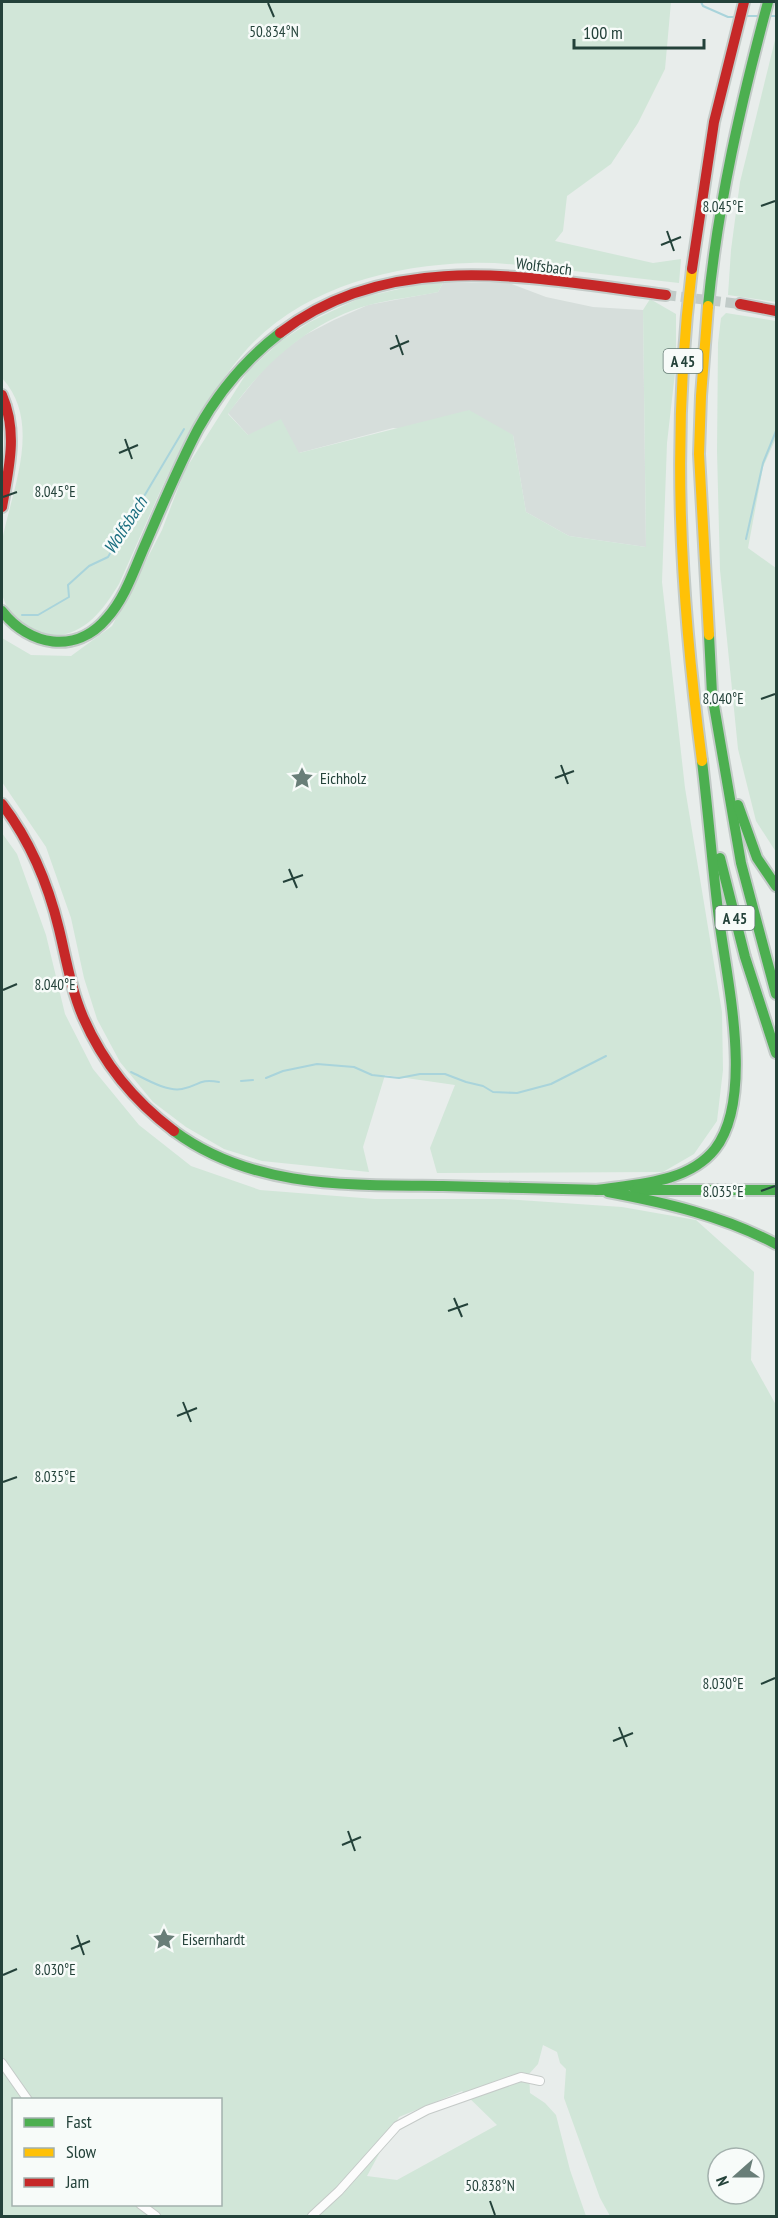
<svg xmlns="http://www.w3.org/2000/svg" width="778" height="2218" viewBox="0 0 778 2218" font-family="'PT Sans Narrow',sans-serif">
	<style>
		.built { fill: #d6dedb }
		.green { fill: #d1e6d8; fill-rule: evenodd }
		.lines { fill: none; stroke-linecap: round; stroke-linejoin: round }
		.stream { stroke: #a9d4db; stroke-width: 2 }
		.secondary-tunnel { stroke: #c1cbc8; stroke-width: 10; stroke-dasharray: 10 5; stroke-linecap: butt }
		.street-casing { stroke: #c5cac8; stroke-width: 10 }
		.fast-casing { stroke: #c3cbc8; stroke-width: 14 }
		.slow-casing { stroke: #c3cbc8; stroke-width: 14 }
		.jam-casing { stroke: #c3cbc8; stroke-width: 14 }
		.street { stroke: #fcfcfc; stroke-width: 8 }
		.fast { stroke: #4caf50; stroke-width: 10 }
		.slow { stroke: #ffc107; stroke-width: 10 }
		.jam { stroke: #c62828; stroke-width: 10 }
		.ticks { fill: none; stroke: #24423a; stroke-width: 2 }
		.labels { text-anchor: middle; dominant-baseline: central; stroke-width: 5; stroke-linejoin: round; paint-order: stroke }
		.shield { fill: #f7fbf9; stroke: #637a73; stroke-width: 1.5 }
		.shield-label { font-size: 15px; font-weight: bold; fill: #24423a }
		.street-label { font-size: 16px; fill: #24423a; stroke: #f7fbf9 }
		.poi-label { font-size: 16px; fill: #24423a; stroke: #f7fbf9; text-anchor: start }
		.water-label { font-size: 18px; font-style: italic; fill: #1c6f80; stroke: #f7fbf9 }
		.ticks-label { font-size: 15px; text-anchor: middle; fill: #24423a; stroke: #f7fbf9; stroke-width: 5; stroke-linejoin: round; paint-order: stroke }
	</style>
	<rect width="100%" height="100%" fill="#e8edeb"/>
	<polygon class="built" points="443,283 509,283 546,297 593,307 643,310 646,547 569,536 526,512 513,435 393,428 299,453 248,435 228,413 271,360 303,336 334,320 368,305 438,292"/>
	<g class="green">
		<path d="M2 2H671L665 69 638 123 611 164 567 196 563 231 555 241 653 263 681 259 679 283C638 278 597 274 557 269 528 266 499 262 470 263 388 265 296 290 241 356 186 422 154 507 119 584 103 610 86 634 53 636 41 636 30 630 21 622 14 615 7 609 4 600 0 591 2 579 2 568 2 559 0 550 2 541 12 489 43 423 2 378Z"/>
		<polygon points="776,36 776,302 728,295 731,250 740,182"/>
		<path d="M443 283 438 292C415 297 391 299 369 305 309 322 263 364 228 414L248 435 281 419 299 453 469 410 513 435 526 512 569 536 646 547 643 310 650 299 676 314V364L667 443 662 582 685 788 722 1012 723 1070 717 1121 694 1154 663 1172 437 1173 430 1148 455 1085 385 1075 363 1147 369 1172 262 1161 224 1149 186 1127 153 1102 120 1062 97 1019 84 978 71 918 46 847 2 782V638L31 655 71 656 112 626 162 530 185 470 248 371 281 341 310 322 330 312 360 298 412 286Z"/>
		<polygon points="726,313 776,321 776,438 763,467 748,548 776,568 776,852 756,821 738,749 720,570 717,451 718,343 721,318"/>
		<path d="M2 833 17 854 46 935 65 1014 93 1069 139 1125 191 1166 260 1190 375 1199H504L622 1207 696 1220 754 1272 751 1360 776 1405V2216H610L600 2198 564 2098 566 2069 560 2063 557 2052 543 2045 538 2064 529 2074 530 2093 545 2103 556 2115 570 2170 586 2216H2ZM462 2091 497 2125 397 2180 367 2176 399 2117ZM14 2100H220V2204H14ZM718 2158H754V2194H718Z"/>
	</g>
	<g class="lines">
		<g class="stream">
			<polyline points="701,2 703,6 728,17 735,17"/>
			<polyline points="746,16 759,16"/>
			<polyline points="770,16 776,16"/>
			<polyline points="746,539 763,463 776,431"/>
			<polyline points="22,615 38,615 69,597 68,585 89,566 108,557 184,429"/>
			<path d="M131 1072C144 1078 166 1092 182 1089 199 1086 199 1078 219 1082"/>
			<polyline points="266,1078 283,1071 317,1064 354,1067 372,1075 399,1078 420,1074 445,1074 466,1082 483,1086 493,1092 517,1093 551,1084 606,1056"/>
			<polyline points="241,1081 253,1080"/>
		</g>
		<polyline class="secondary-tunnel" points="666,295 740,304"/>
		<g class="street-casing">
			<g id="street">
				<polyline points="2,2063 28,2100"/>
				<polyline points="140,2204 156,2216"/>
				<polyline points="312,2216 339,2191 397,2126 427,2110 521,2077 540,2081"/>
			</g>
		</g>
		<g class="fast-casing">
			<g id="fast">
				<path d="M708 306C718 203 741 102 768 2"/>
				<path d="M2 611C29 646 76 655 107 618 125 598 134 570 145 545 162 506 178 467 198 429 219 391 245 360 280 333"/>
				<polyline points="709,635 712,694 741,863 776,994"/>
				<polyline points="738,805 757,858 776,886"/>
				<polyline points="720,858 745,957 776,1053"/>
				<path d="M174 1131C252 1189 351 1185 443 1186 496 1187 550 1189 603 1190"/>
				<path d="M597 1190C637 1184 688 1183 715 1149 756 1096 725 973 718 911 712 861 708 811 702 761"/>
				<polyline points="635,1190 776,1190"/>
				<path d="M608 1192C667 1203 723 1216 776 1244"/>
			</g>
		</g>
		<g class="slow-casing">
			<g id="slow">
				<path d="M692 269C671 436 680 594 702 761"/>
				<polyline points="708,306 701,396 699,454 709,635"/>
			</g>
		</g>
		<g class="jam-casing">
			<g id="jam">
				<polyline points="692,269 714,122 744,2"/>
				<polyline points="740,304 776,311"/>
				<path d="M280 333C393 246 537 279 666 295"/>
				<path d="M2 395C18 432 9 468 2 507"/>
				<path d="M2 804C31 842 48 883 59 929 66 958 71 989 83 1017 103 1063 134 1101 174 1131"/>
			</g>
		</g>
		<use href="#street" class="street"/>
		<use href="#fast" class="fast"/>
		<use href="#slow" class="slow"/>
		<use href="#jam" class="jam"/>
	</g>
	<path class="ticks" d="M268 3 274 17M761 206 775 201M667 231 674 251M661 245 681 237M396 335 403 355M390 349 409 341M125 439 132 459M119 453 138 445M3 497 17 492M761 699 775 694M561 765 568 784M555 778 574 771M289 869 297 888M283 882 303 875M3 990 17 984M761 1191 775 1186M454 1298 462 1317M448 1311 468 1304M183 1402 191 1422M177 1416 197 1408M3 1482 17 1477M761 1684 775 1678M619 1727 627 1747M613 1741 633 1733M348 1831 355 1851M342 1845 361 1837M77 1935 84 1955M71 1949 90 1941M3 1975 17 1969M490 2201 495 2215"/>
	<defs>
		<g id="sight-bare" transform="scale(1.8)"><path d="M0-6L1.8-2.2L6-1.7L2.9 1.2L3.7 5.4L0 3.3L-3.7 5.4L-2.9 1.2L-6-1.7L-1.8-2.2Z" fill="#697e78" stroke="#f7fbf9" stroke-width="2.5" paint-order="stroke"/></g>
	</defs>
	<g fill-rule="evenodd">
		<use href="#sight-bare" x="302" y="778"/>
		<use href="#sight-bare" x="164" y="1939"/>
	</g>
	<g class="labels">
		<g class="shield">
			<rect x="663.5" y="349" width="39" height="24" rx="4.5"/>
			<rect x="715.5" y="906" width="39" height="24" rx="4.5"/>
		</g>
		<g class="shield-label">
			<text x="683" y="361">A 45</text>
			<text x="735" y="918">A 45</text>
		</g>
		<g class="street-label">
			<text transform="translate(544 266) rotate(7)">Wolfsbach</text>
		</g>
		<g class="poi-label">
			<text x="320" y="778">Eichholz</text>
			<text x="182" y="1939">Eisernhardt</text>
		</g>
		<g class="water-label">
			<text transform="translate(125 525) rotate(-57)">Wolfsbach</text>
		</g>
	</g>
	<g class="ticks-label">
		<text x="274" y="37">50.834°N</text>
		<text x="723" y="212">8.045°E</text>
		<text x="55" y="497">8.045°E</text>
		<text x="723" y="704">8.040°E</text>
		<text x="55" y="990">8.040°E</text>
		<text x="723" y="1197">8.035°E</text>
		<text x="55" y="1482">8.035°E</text>
		<text x="723" y="1689">8.030°E</text>
		<text x="55" y="1975">8.030°E</text>
		<text x="490" y="2191">50.838°N</text>
	</g>
	<rect width="778" height="2218" fill="none" stroke="#24423a" stroke-width="6"/>
	<rect x="12" y="2098" width="210" height="108" fill="#f7fbf9" stroke="#a3b1ad" stroke-width="1.5"/>
	<rect x="24" y="2118" width="30" height="9" fill="#4caf50" stroke="#a3b1ad" stroke-width="1.5"/>
	<text x="66" y="2128" font-size="18" fill="#24423a">Fast</text>
	<rect x="24" y="2148" width="30" height="9" fill="#ffc107" stroke="#a3b1ad" stroke-width="1.5"/>
	<text x="66" y="2158" font-size="18" fill="#24423a">Slow</text>
	<rect x="24" y="2178" width="30" height="9" fill="#c62828" stroke="#a3b1ad" stroke-width="1.5"/>
	<text x="66" y="2188" font-size="18" fill="#24423a">Jam</text>
	<g transform="translate(736 2176) rotate(249)"><circle r="28" fill="#f7fbf9" stroke="#a3b1ad" stroke-width="1.5"/>
	<path d="M0-4.5L10 22L0 15L-10 22Z" fill="#697e78"/>
	<text y="-9" font-size="16" font-weight="bold" text-anchor="middle" fill="#24423a">N</text>
	</g>
	<path d="M574 39v9h130v-9" fill="none" stroke="#24423a" stroke-width="3"/>
	<text x="583" y="39" font-size="18" fill="#24423a" stroke="#f7fbf9" stroke-width="4.5" paint-order="stroke">100 m</text>
</svg>
